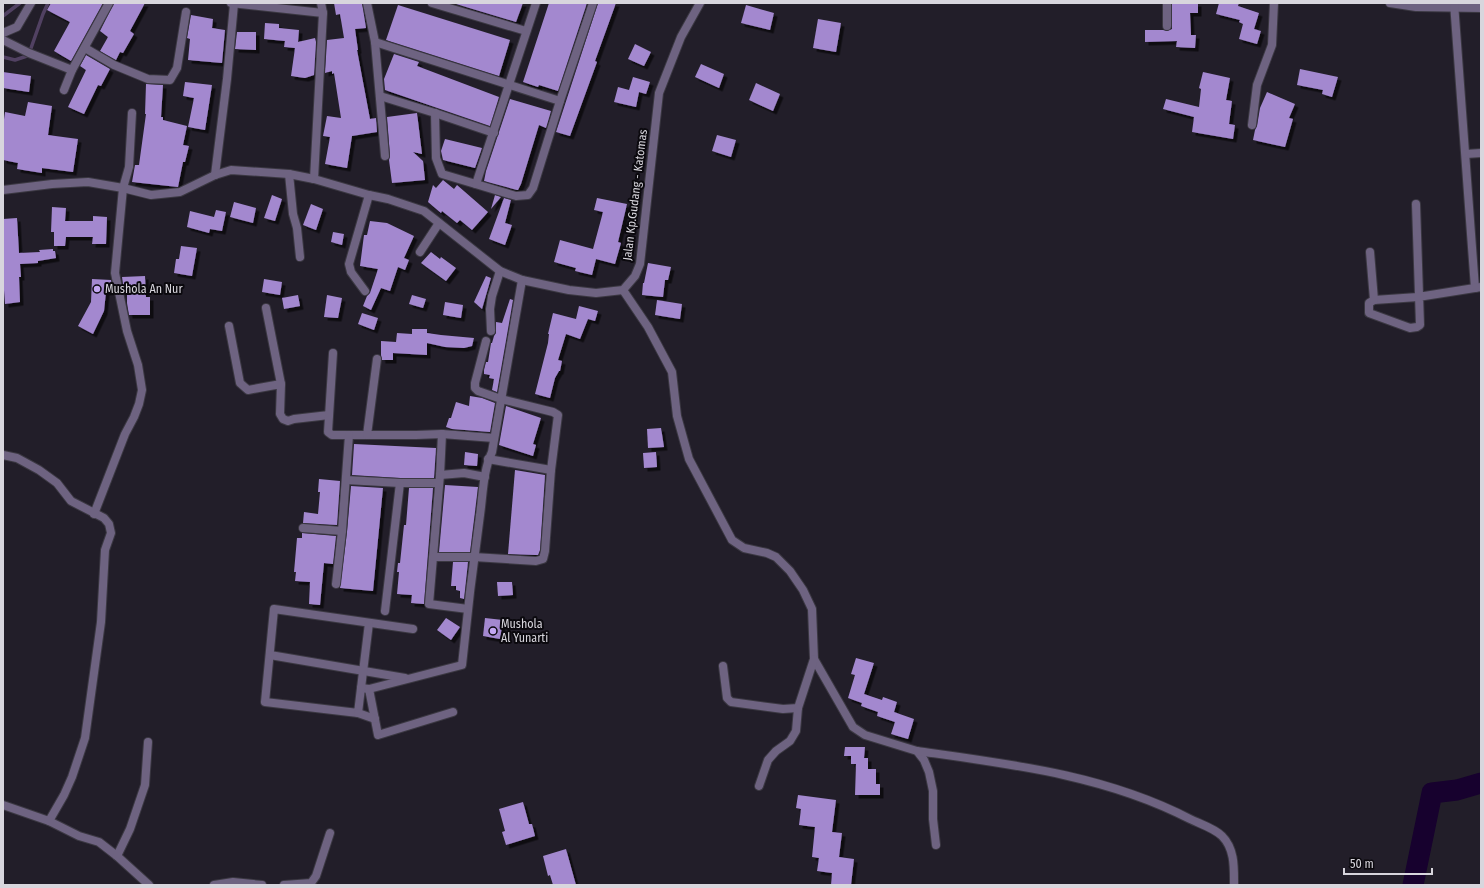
<svg xmlns="http://www.w3.org/2000/svg" width="1484" height="888" viewBox="0 0 1484 888" font-family="'Fira Sans Condensed',sans-serif">
	<style>
		.lines { fill: none; stroke-linecap: round; stroke-linejoin: round }
		.stream { stroke: #514162; stroke-width: 3.5 }
		.river { stroke: #17012e; stroke-width: 21 }
		.building { fill: #a388cf; filter: url(#shadow) }
		.street-casing { stroke: #3b3842; stroke-width: 10 }
		.street { stroke: #6e6381; stroke-width: 8 }
		.poi-dot { fill: #c3a7f2; stroke: #0b090e; stroke-width: 1.5 }
		.labels { text-anchor: middle; dominant-baseline: central; stroke-width: 4; stroke-linejoin: round; paint-order: stroke }
		.street-label { font-size: 12px; fill: #d8d6dd; stroke: #0b090e }
		.poi-label { font-size: 12px; fill: #d8d6dd; stroke: #0b090e; text-anchor: start }
	</style>
	<defs>
		<filter id="shadow"><feDropShadow dx="3.5" dy="3.5" stdDeviation="0" flood-color="#0009"/></filter>
	</defs>
	<rect width="100%" height="100%" fill="#221e29"/>
	<g class="lines">
		<g class="stream">
			<polyline points="3,16 20,3"/>
			<polyline points="30,51 43,14 48,3"/>
			<polyline points="3,57 15,60 27,56"/>
		</g>
		<polyline class="river" points="1413,885 1432,793 1457,790 1481,783"/>
	</g>
	<g class="building">
		<polygon points="51,3 103,3 71,61 54,51 70,22 47,10"/>
		<polygon points="114,3 145,3 130,31 134,34 123,53 120,52 116,60 100,51 108,37 100,31"/>
		<polygon points="334,3 362,3 366,28 355,29 358,50 357,50 370,119 376,118 377,132 352,136 347,168 325,164 330,137 323,136 327,116 341,118 334,73 332,74 332,71 325,73 327,40 344,38 340,14 336,15"/>
		<polygon points="457,3 523,3 516,22 456,4"/>
		<polygon points="549,3 587,3 558,91 539,85 538,87 523,82"/>
		<polygon points="598,3 616,3 595,61 597,62 570,136 556,132"/>
		<polygon points="1172,3 1198,3 1198,13 1190,13 1191,35 1196,35 1195,48 1176,47 1177,41 1145,42 1145,30 1163,30 1167,31 1172,29"/>
		<polygon points="1219,3 1239,3 1238,6 1259,13 1254,29 1261,31 1257,44 1239,39 1243,24 1239,22 1240,20 1216,14"/>
		<polygon points="398,5 510,40 499,76 386,40"/>
		<polygon points="746,5 774,13 770,30 741,23"/>
		<polygon points="191,15 213,19 212,28 225,30 222,63 188,60 190,39 187,38"/>
		<polygon points="818,19 841,23 836,52 813,48"/>
		<polygon points="265,23 279,24 279,28 299,30 298,42 315,38 316,42 314,75 305,78 291,76 295,48 284,47 285,41 264,39"/>
		<polygon points="237,32 256,32 256,50 235,49"/>
		<polygon points="635,44 651,52 644,66 628,59"/>
		<polygon points="394,54 419,62 417,66 499,97 490,126 385,90 384,79"/>
		<polygon points="86,55 110,69 101,86 98,85 84,114 68,107 86,70 80,66"/>
		<polygon points="701,64 724,74 719,88 695,77"/>
		<polygon points="1300,69 1338,77 1332,97 1322,94 1323,90 1297,85"/>
		<polygon points="3,72 31,76 29,92 3,88"/>
		<polygon points="1203,72 1230,78 1226,100 1232,101 1229,124 1235,125 1233,139 1192,132 1194,117 1163,109 1166,99 1199,107 1201,89 1199,88"/>
		<polygon points="633,77 650,82 646,94 639,92 636,107 614,102 618,87 629,90"/>
		<polygon points="185,82 212,85 205,130 188,127 194,98 183,96"/>
		<polygon points="756,83 780,94 773,111 749,100"/>
		<polygon points="146,84 163,85 161,117 163,117 163,120 187,126 183,145 189,146 185,162 183,162 178,187 132,182 135,165 139,165 146,114 145,114"/>
		<polygon points="1267,92 1295,104 1289,118 1293,119 1285,147 1253,140 1255,130 1257,126 1260,108"/>
		<polygon points="510,99 551,111 546,128 539,125 521,184 518,190 517,190 484,181 486,171"/>
		<polygon points="28,102 52,106 48,135 78,139 73,172 42,168 42,173 17,169 18,163 3,160 3,127 5,112 25,116"/>
		<polygon points="417,113 422,154 413,152 423,161 425,180 392,183 389,160 390,156 387,117"/>
		<polygon points="717,135 736,140 731,157 712,151"/>
		<polygon points="445,139 482,148 475,168 443,160 441,151"/>
		<polygon points="443,180 454,189 457,185 488,212 472,230 460,220 457,223 442,211 441,213 428,202 433,185 436,188"/>
		<polygon points="272,195 282,199 275,221 264,218"/>
		<polygon points="495,195 501,197 491,209"/>
		<polygon points="504,198 511,200 505,223 512,225 505,245 489,239"/>
		<polygon points="597,198 627,204 618,242 621,243 615,264 596,259 592,275 575,271 576,268 554,262 560,240 593,249 603,212 594,210"/>
		<polygon points="234,202 256,208 253,223 230,217"/>
		<polygon points="311,204 323,209 316,230 303,225"/>
		<polygon points="52,207 66,208 65,221 93,221 93,216 107,217 106,244 92,244 93,237 66,237 65,246 54,246 54,232 51,232"/>
		<polygon points="216,210 226,212 222,231 210,229 209,233 187,227 190,211 214,217"/>
		<polygon points="17,218 19,253 40,252 39,250 53,249 53,251 55,251 56,258 38,261 38,263 20,264 21,277 19,277 20,302 5,304 3,276 3,219"/>
		<polygon points="370,221 387,223 414,236 404,258 409,260 405,270 398,267 390,291 381,288 371,310 363,306 367,296 370,293 378,269 360,266 364,235 367,235"/>
		<polygon points="333,232 344,234 342,245 331,242"/>
		<polygon points="181,246 197,248 192,276 174,273 176,259 179,259"/>
		<polygon points="431,252 440,259 441,257 456,268 446,281 421,263"/>
		<polygon points="648,263 671,267 668,280 665,280 663,297 642,295 643,283 644,283"/>
		<polygon points="145,276 146,297 150,297 150,315 129,315 127,303 127,290 124,291 122,277"/>
		<polygon points="486,276 491,278 482,309 474,302"/>
		<polygon points="92,279 111,280 113,291 106,292 104,311 93,334 78,326 91,302"/>
		<polygon points="264,279 282,282 280,295 262,292"/>
		<polygon points="298,295 300,306 284,309 282,298"/>
		<polygon points="327,295 342,298 338,318 324,317"/>
		<polygon points="412,295 426,299 423,308 409,304"/>
		<polygon points="510,299 513,300 497,392 492,390 494,379 489,378 490,375 484,374 484,370 486,362 488,362 491,343 492,343 494,336 496,333 496,322 502,323"/>
		<polygon points="657,300 682,304 680,319 655,315"/>
		<polygon points="445,302 463,305 461,318 443,315"/>
		<polygon points="579,306 598,311 595,321 588,319 580,339 566,334 558,360 562,361 560,371 559,371 555,378 550,398 535,394 548,343 549,334 548,334 553,313 576,319"/>
		<polygon points="362,313 378,318 374,330 358,324"/>
		<polygon points="412,329 427,329 427,333 441,335 474,338 472,346 464,348 445,347 427,343 427,355 393,353 393,360 382,360 381,355 381,341 396,342 397,333 412,334"/>
		<polygon points="470,396 482,398 495,403 490,432 452,429 446,427 449,418 451,418 456,402 469,406"/>
		<polygon points="506,406 541,418 533,444 536,445 533,456 499,445"/>
		<polygon points="661,428 664,447 648,448 647,429"/>
		<polygon points="354,444 436,448 434,478 400,478 352,475"/>
		<polygon points="465,452 478,454 477,466 464,465"/>
		<polygon points="656,452 657,467 644,468 643,453"/>
		<polygon points="515,470 545,475 540,550 538,555 535,555 508,554"/>
		<polygon points="319,479 340,481 337,525 303,523 304,512 318,514 320,492 318,492"/>
		<polygon points="445,485 478,487 470,552 439,552"/>
		<polygon points="351,486 383,488 373,591 340,588 347,532"/>
		<polygon points="409,488 433,488 424,604 411,603 412,595 397,594 399,572 397,572 398,563 400,563 404,525 406,525"/>
		<polygon points="302,533 336,536 333,564 324,563 320,605 309,604 310,582 295,581 296,572 294,572 297,538 302,538"/>
		<polygon points="453,562 468,562 464,599 460,598 460,591 456,590 456,586 451,586"/>
		<polygon points="497,582 512,582 513,595 498,596"/>
		<polygon points="446,618 460,627 451,640 437,630"/>
		<polygon points="485,618 503,620 500,639 483,636"/>
		<polygon points="856,658 874,663 864,694 882,700 883,697 897,702 894,712 914,719 908,739 891,734 895,722 877,716 878,712 861,706 862,703 848,698 855,675 851,674"/>
		<polygon points="845,747 865,747 864,758 868,758 868,769 876,769 876,784 880,784 880,795 855,795 856,764 851,764 851,756 844,756"/>
		<polygon points="798,795 836,800 832,832 842,833 839,857 854,859 851,885 831,885 832,873 817,871 819,858 812,857 815,827 799,825 801,809 796,808"/>
		<polygon points="523,802 529,824 532,824 535,836 506,845 502,832 505,831 499,809"/>
		<polygon points="566,849 576,885 553,885 550,875 548,876 543,856"/>
	</g>
	<g class="lines">
		<g class="street-casing">
			<g id="street">
				<polyline points="231,3 323,13"/>
				<polyline points="367,3 375,42 385,156"/>
				<polyline points="432,3 526,31"/>
				<polyline points="1390,3 1416,7 1481,8"/>
				<polyline points="1454,3 1475,288"/>
				<polyline points="1167,26 1167,3"/>
				<polyline points="3,33 17,27 31,3"/>
				<polyline points="3,40 29,53 72,70"/>
				<polyline points="375,42 560,101"/>
				<polyline points="85,48 114,65 148,79 170,80 177,68 186,12"/>
				<polyline points="64,90 72,70 109,3"/>
				<polyline points="380,96 435,113 494,133"/>
				<polyline points="435,113 436,158 442,174 516,196 528,195 533,188 560,101 593,3"/>
				<polyline points="1252,125 1257,85 1272,45 1274,3"/>
				<polyline points="1466,154 1481,153"/>
				<polyline points="289,174 293,214 297,228 300,257"/>
				<polyline points="215,175 227,79 234,4"/>
				<polyline points="314,179 323,13 321,3"/>
				<polyline points="476,184 536,3"/>
				<polyline points="3,190 52,184 88,182 123,188 151,195 180,192 215,175 231,170 289,174 314,179 369,195 388,199 424,211 500,271 522,280 569,290 596,293 623,290 635,276 640,264 659,93 681,37 700,3"/>
				<polyline points="1416,204 1420,325 1417,327 1410,328 1369,313 1369,303 1374,300 1418,297 1481,287"/>
				<polyline points="420,252 439,223"/>
				<polyline points="1370,252 1374,300"/>
				<polyline points="623,290 648,327 672,372 677,416 689,459 732,540 744,548 767,553 776,557 790,571 803,590 812,609 814,659 853,727 865,735 917,751 924,760 929,772 933,791 933,819 936,845"/>
				<polyline points="365,291 351,272 349,264 369,195"/>
				<polyline points="266,308 281,384"/>
				<polyline points="229,326 240,383 248,390 281,384 280,414 283,419 288,421 294,419 329,415"/>
				<polyline points="491,331 490,309 492,296 500,271"/>
				<polyline points="333,353 328,432 332,435 416,435 442,434 494,438"/>
				<polyline points="442,434 440,475 429,604 468,609"/>
				<polyline points="367,435 377,359"/>
				<polyline points="3,455 17,458 39,470 57,483 71,501 104,518 109,524 111,533 105,550 101,622 85,738 72,777 64,795 49,821"/>
				<polyline points="488,459 551,470"/>
				<polyline points="440,475 464,473 485,477"/>
				<polyline points="346,480 400,483 439,483"/>
				<polyline points="94,514 125,434 134,417 139,404 142,390 138,365 127,331 115,273 123,188 129,167 132,113"/>
				<polyline points="303,528 342,531"/>
				<polyline points="434,557 474,557 536,561 543,559 545,551 551,470 558,415 553,412 501,399 478,391 475,388 475,383 486,341"/>
				<polyline points="336,584 342,531 349,435"/>
				<polyline points="385,611 400,483"/>
				<path d="M413 629 274 609 265 702 358 713 361 688 369 689 462 665C467 615 473 565 480 515 483 494 483 471 492 452L522 280"/>
				<polyline points="270,655 405,678"/>
				<polyline points="723,666 727,698 731,702 783,709 798,708 814,659"/>
				<polyline points="361,688 369,623"/>
				<polyline points="369,689 378,735 453,712"/>
				<polyline points="358,713 375,719"/>
				<path d="M917 751C1010 764 1105 775 1190 819 1200 824 1214 828 1222 836 1235 849 1234 868 1234 885"/>
				<polyline points="759,786 768,760 776,751 790,741 796,731 798,708"/>
				<polyline points="3,805 49,821 79,836 99,842 117,856 149,885"/>
				<polyline points="117,856 130,829 145,785 148,742"/>
				<polyline points="214,885 233,882 262,885"/>
				<polyline points="284,885 311,883 316,876 330,833"/>
			</g>
		</g>
		<use href="#street" class="street"/>
	</g>
	<g class="poi-dot">
		<circle cx="97" cy="289" r="4"/>
		<circle cx="493" cy="631" r="4"/>
	</g>
	<g class="labels">
		<g class="street-label">
			<text transform="translate(635 195) rotate(-83)">Jalan Kp.Gudang - Katomas</text>
		</g>
		<g class="poi-label">
			<text x="105" y="289">Mushola An Nur</text>
			<text x="501" y="624">Mushola<tspan x="501" dy="14">Al Yunarti</tspan></text>
		</g>
	</g>
	<rect width="1484" height="888" fill="none" stroke="#d8d6dd" stroke-width="8"/>
	<path d="M1344 868v6h88v-6" fill="none" stroke="#d8d6dd" stroke-width="2"/>
	<text x="1350" y="868" font-size="12" fill="#d8d6dd" stroke="#0b090e" stroke-width="3" paint-order="stroke">50 m</text>
</svg>
